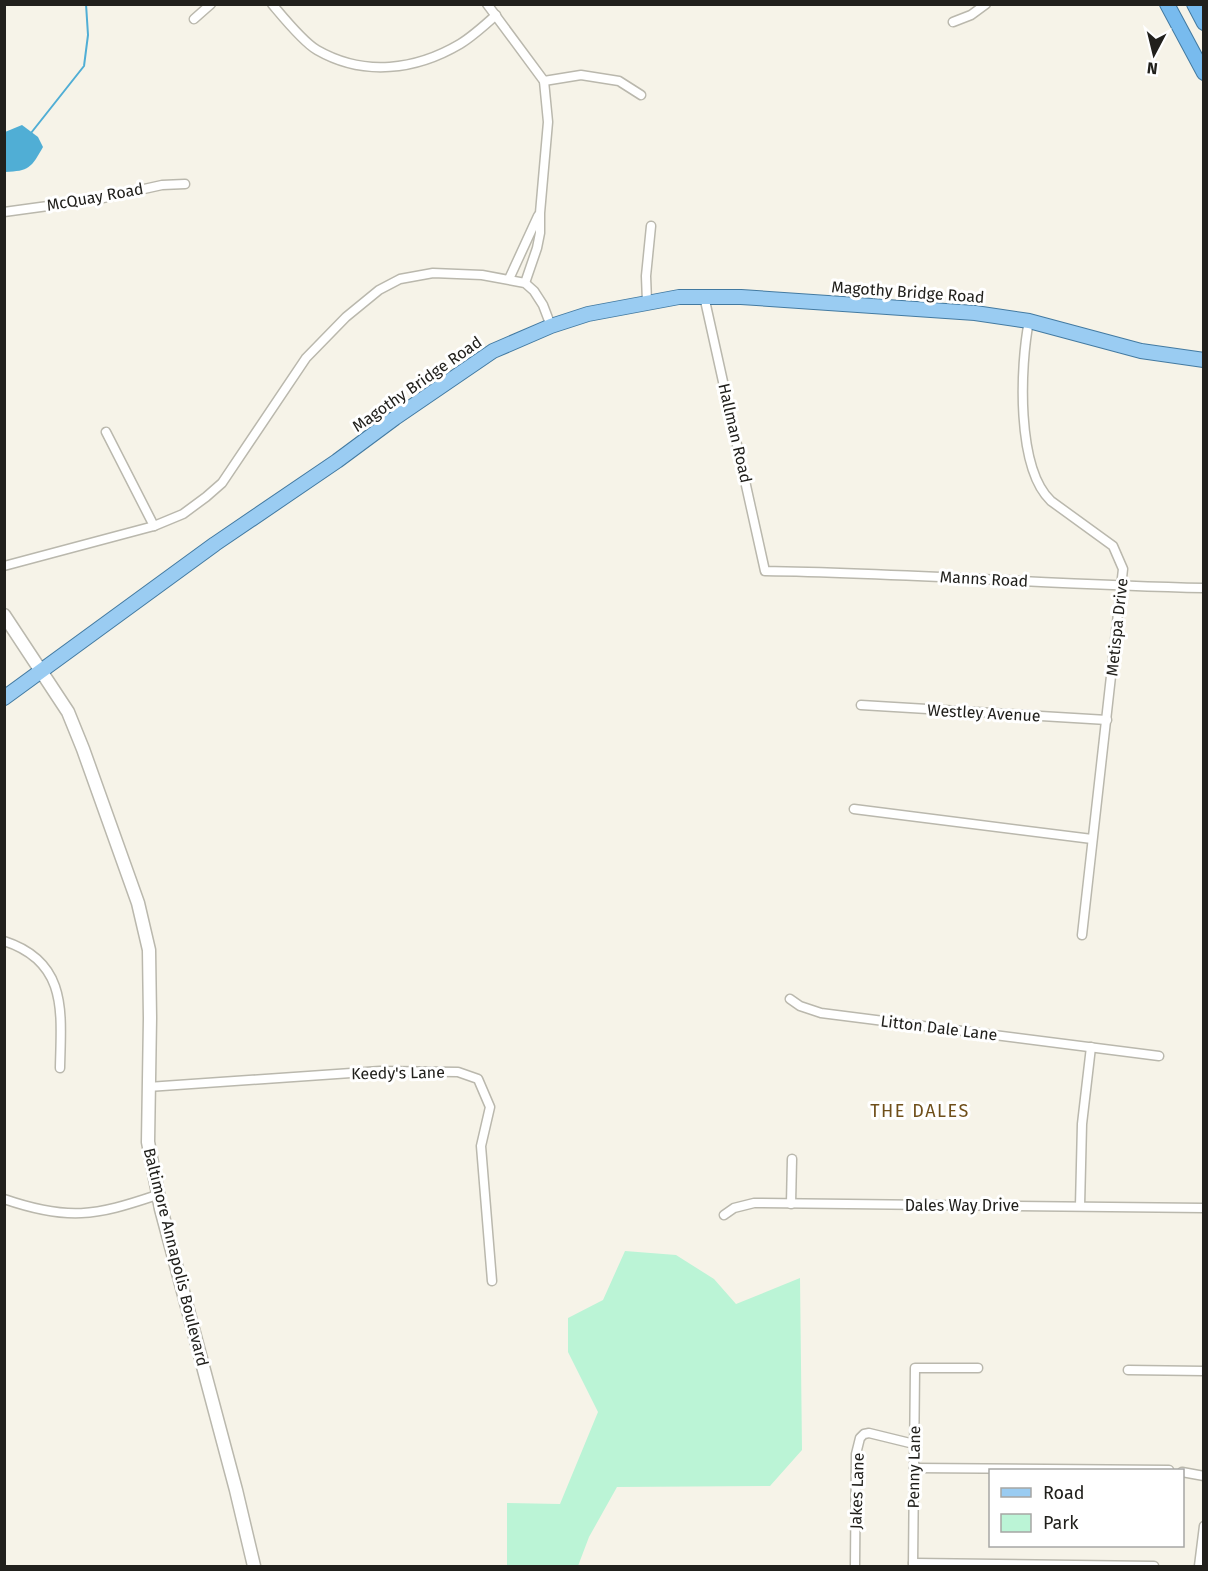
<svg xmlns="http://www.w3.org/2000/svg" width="1208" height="1571" viewBox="0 0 1208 1571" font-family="'Fira Sans',sans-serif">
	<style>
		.green { fill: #bbf4d6 }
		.water { fill: #50aed5 }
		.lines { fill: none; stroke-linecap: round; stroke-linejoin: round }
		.stream { stroke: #50aed5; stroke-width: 2 }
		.minor-casing { stroke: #bab8ad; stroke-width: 11 }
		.secondary-casing { stroke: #bab8ad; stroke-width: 15 }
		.primary-casing { stroke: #437aa1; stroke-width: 16 }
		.trunk-casing { stroke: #437aa1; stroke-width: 16 }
		.minor { stroke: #fff; stroke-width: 8 }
		.secondary { stroke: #fff; stroke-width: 12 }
		.primary { stroke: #9accf2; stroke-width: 14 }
		.trunk { stroke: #78bbee; stroke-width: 14 }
		.labels { text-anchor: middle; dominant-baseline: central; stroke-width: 6; stroke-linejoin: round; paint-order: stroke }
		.street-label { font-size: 16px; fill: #21201c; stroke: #fff }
		.neighbourhood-label { font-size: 18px; letter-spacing: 1.5px; fill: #6f4f1a; stroke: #fff }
	</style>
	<rect width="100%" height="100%" fill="#f6f3e8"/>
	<polygon class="green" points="625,1251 676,1255 714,1279 736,1304 800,1278 802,1450 770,1486 617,1487 589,1537 578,1566 507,1566 507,1503 560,1504 598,1412 568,1352 568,1318 603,1300"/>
	<path class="water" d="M22 125 38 137 43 147C31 168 29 171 5 172V132Z"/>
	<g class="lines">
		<polyline class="stream" points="31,133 84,66 88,35 86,4"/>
		<g class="minor-casing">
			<g id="minor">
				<path d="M272 4C283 17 303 42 317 50 364 77 416 70 460 44 473 36 485 25 496 15"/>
				<polyline points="487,4 544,81 548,122 540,213 540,233 537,248 525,283"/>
				<polyline points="194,19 211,4"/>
				<polyline points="953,22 971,15 986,4"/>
				<polyline points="544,81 581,75 619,81 641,95"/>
				<polyline points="4,212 99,199 162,185 185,184"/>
				<polyline points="509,279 538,216"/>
				<path d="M704 296 765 571C911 573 1057 585 1204 588"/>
				<polyline points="647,302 646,276 651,226"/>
				<path d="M1029 321C1020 366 1016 468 1051 501L1113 546 1123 569 1082 935"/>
				<polyline points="106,432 154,526"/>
				<polyline points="4,566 154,526 183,514 206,497 222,483 306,358 346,317 379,290 400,279 433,273 482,275 525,283 534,291 543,305 551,326"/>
				<polyline points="861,705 1107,720"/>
				<polyline points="854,809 1092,839"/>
				<path d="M4 941C69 962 61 1014 60 1068"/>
				<polyline points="790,999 800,1006 821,1013 1159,1056"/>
				<polyline points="148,1087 380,1071 458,1072 478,1079 490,1107 481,1146 492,1281"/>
				<path d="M4 1199C68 1221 95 1216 157 1195"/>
				<polyline points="791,1204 792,1159"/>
				<polyline points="1080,1206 1082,1124 1091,1047"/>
				<polyline points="724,1215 734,1208 754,1203 1204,1208"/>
				<polyline points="1128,1370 1204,1371"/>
				<polyline points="914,1468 1169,1470"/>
				<polyline points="1182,1472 1204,1476"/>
				<polyline points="913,1563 1154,1566"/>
				<polyline points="855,1566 856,1454 860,1438 864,1434 869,1433 914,1444"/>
				<polyline points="913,1566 915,1368 978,1368"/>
				<polyline points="1199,1566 1204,1526"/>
			</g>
		</g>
		<g class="secondary-casing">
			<polyline id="secondary" points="4,615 68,712 83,749 138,903 149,950 150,1018 148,1142 161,1209 236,1490 254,1566"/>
		</g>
		<g class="primary-casing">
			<polyline id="primary" points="4,698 215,544 337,461 395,418 493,351 551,326 588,314 679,297 741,297 975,313 1029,321 1141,351 1204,360"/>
		</g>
		<g class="trunk-casing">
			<g id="trunk">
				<polyline points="1167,4 1204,73"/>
				<polyline points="1194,4 1204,23"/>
			</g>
		</g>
		<use href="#minor" class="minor"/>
		<use href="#secondary" class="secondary"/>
		<use href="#primary" class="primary"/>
		<use href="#trunk" class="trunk"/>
	</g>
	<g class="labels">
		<g class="street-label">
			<text transform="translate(95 197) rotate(-10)">McQuay Road</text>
			<text transform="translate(908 292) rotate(4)">Magothy Bridge Road</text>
			<text transform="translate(417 384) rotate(-35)">Magothy Bridge Road</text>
			<text transform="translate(735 433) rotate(77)">Hallman Road</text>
			<text transform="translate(984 579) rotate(3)">Manns Road</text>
			<text transform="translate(1117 627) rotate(-84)">Metispa Drive</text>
			<text transform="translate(984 713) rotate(3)">Westley Avenue</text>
			<text transform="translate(939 1028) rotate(7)">Litton Dale Lane</text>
			<text transform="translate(398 1073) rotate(-1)">Keedy's Lane</text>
			<text x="962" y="1205">Dales Way Drive</text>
			<text transform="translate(176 1257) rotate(76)">Baltimore Annapolis Boulevard</text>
			<text transform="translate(914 1467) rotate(-89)">Penny Lane</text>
			<text transform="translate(857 1491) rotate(-88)">Jakes Lane</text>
		</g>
		<g class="neighbourhood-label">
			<text x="920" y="1111">THE DALES</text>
		</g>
	</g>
	<rect width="1208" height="1571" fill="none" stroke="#21201c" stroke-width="12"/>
	<rect x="989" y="1469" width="195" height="78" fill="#ffffff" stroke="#a6a6a4" stroke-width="1.5"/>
	<rect x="1001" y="1488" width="30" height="9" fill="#9accf2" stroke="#a6a6a4" stroke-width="1.5"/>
	<text x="1043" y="1499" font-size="18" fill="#21201c">Road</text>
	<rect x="1001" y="1514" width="30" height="18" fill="#bbf4d6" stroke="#a6a6a4" stroke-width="1.5"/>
	<text x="1043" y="1529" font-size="18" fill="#21201c">Park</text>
	<g transform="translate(1154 54) rotate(187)" stroke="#ffffff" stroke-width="4.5" paint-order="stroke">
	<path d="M0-4.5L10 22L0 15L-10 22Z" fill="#21201c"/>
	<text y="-9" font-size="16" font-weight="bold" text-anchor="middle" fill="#21201c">N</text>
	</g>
</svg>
